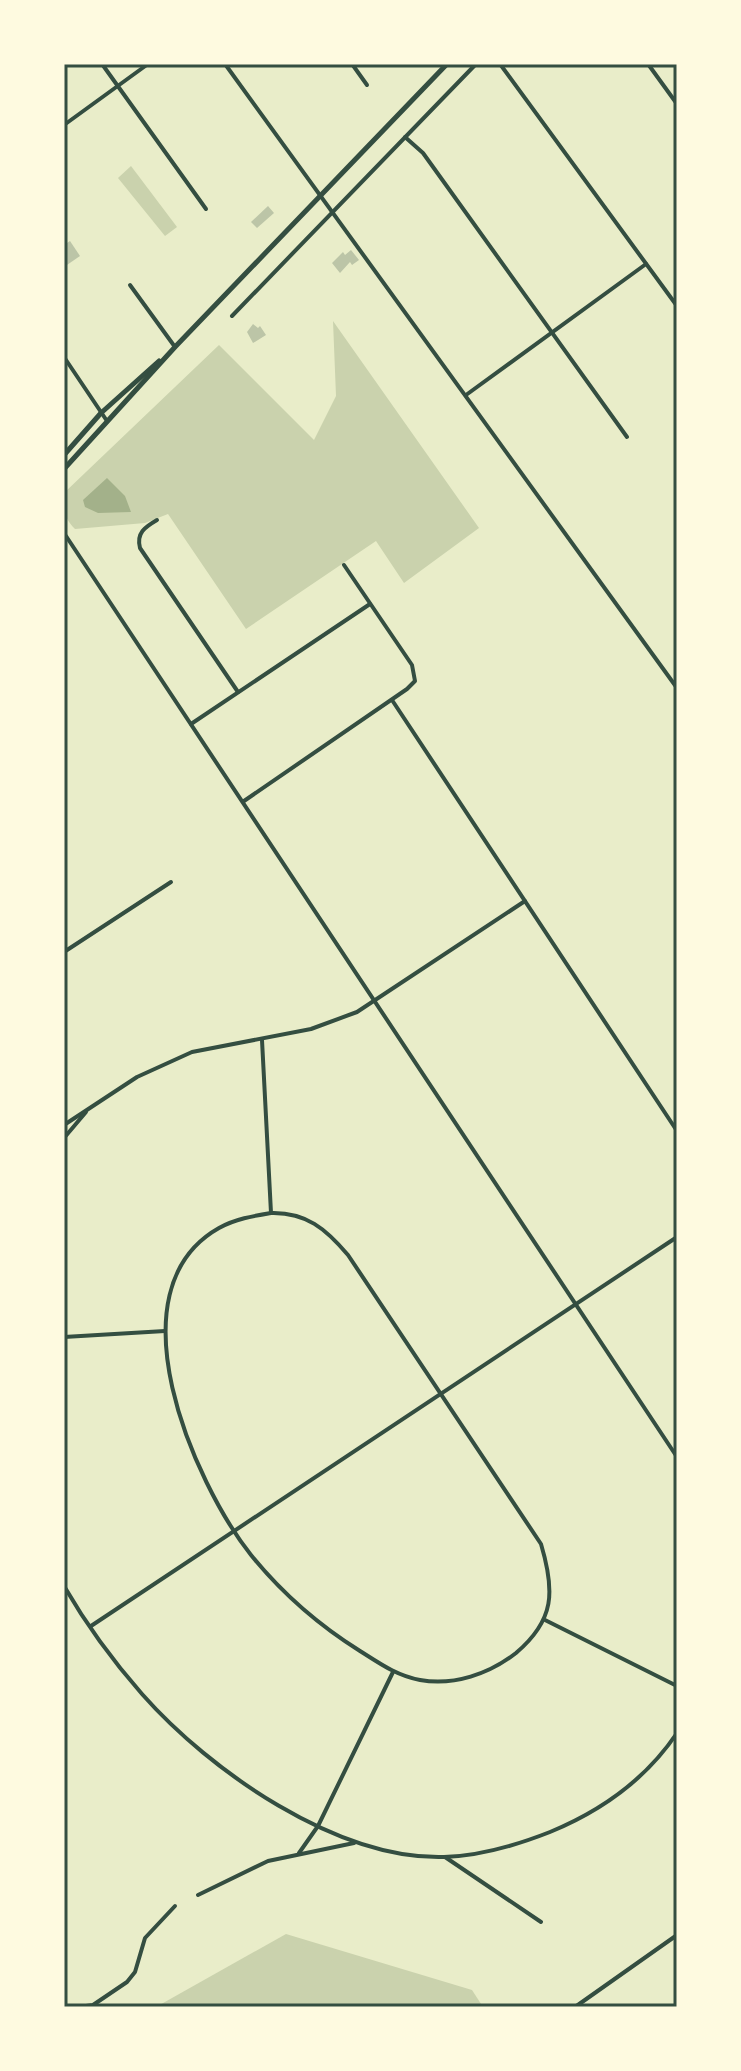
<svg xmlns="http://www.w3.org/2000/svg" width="741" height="2071" viewBox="0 0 741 2071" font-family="'IBM Plex Sans',sans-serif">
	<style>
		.green { fill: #cad2ad }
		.water { fill: #a3b18a }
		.building { fill: #bcc5a7 }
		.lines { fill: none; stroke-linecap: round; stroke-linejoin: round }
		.minor { stroke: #344e41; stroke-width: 4 }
		.tertiary { stroke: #344e41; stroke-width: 4 }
		.secondary { stroke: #344e41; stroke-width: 5 }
		.neatline { fill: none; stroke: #344e41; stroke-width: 3 }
	</style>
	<rect width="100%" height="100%" fill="#e9edc9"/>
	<g class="green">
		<polygon points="131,166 177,227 165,236 118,178"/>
		<path d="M333 321 479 528 404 583 376 541 246 629 168 514 145 523 75 529C63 517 64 509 64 493L219 345 314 440 336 396Z"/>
		<polygon points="286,1934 472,1990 483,2007 156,2007"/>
	</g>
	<polygon class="water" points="107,478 125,496 131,512 98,513 85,507 83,500"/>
	<g class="building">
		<polygon points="268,206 274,213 257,228 251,222"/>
		<polygon points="70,241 80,256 64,267 64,245"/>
		<polygon points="351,250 359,260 352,265 350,262 340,273 332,263 343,252 345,255"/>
		<polygon points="253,324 258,328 260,326 266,335 253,343 247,332"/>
	</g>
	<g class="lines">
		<g class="minor">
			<polyline points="102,64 206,209"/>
			<polyline points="225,64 677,688"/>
			<polyline points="352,64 367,85"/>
			<polyline points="500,64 677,306"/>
			<polyline points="648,64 677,104"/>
			<polyline points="64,125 148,64"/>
			<polyline points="405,137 423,153 627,437"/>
			<polyline points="130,285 175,347"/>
			<polyline points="232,316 476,64"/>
			<polyline points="64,357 107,421"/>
			<polyline points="466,395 646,264"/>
			<path d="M157 520C145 527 136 533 140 548L238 692"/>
			<polyline points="392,700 677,1131"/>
			<polyline points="191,724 370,604"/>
			<polyline points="244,801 407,689 415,681 412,665 344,565"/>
			<polyline points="64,952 171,882"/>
			<polyline points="262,1040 271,1213"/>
			<polyline points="64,1125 137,1077 192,1052 311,1029 357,1012 525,901"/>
			<polyline points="64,1138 86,1112"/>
			<path d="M271 1213C306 1212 326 1229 348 1255L541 1544C555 1591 555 1620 516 1653 489 1674 454 1686 420 1680 397 1676 379 1663 360 1651 320 1626 281 1592 251 1555 194 1483 109 1290 219 1228 235 1219 253 1216 271 1213Z"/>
			<polyline points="64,1337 165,1331"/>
			<path d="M64 1586C86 1624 113 1661 142 1694 210 1771 337 1860 444 1857 480 1856 517 1845 550 1832 601 1811 646 1779 677 1733"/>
			<polyline points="545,1620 677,1686"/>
			<polyline points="91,1626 677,1237"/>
			<polyline points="299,1853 318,1826 393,1672"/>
			<polyline points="445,1857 541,1922"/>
			<polyline points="198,1895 268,1861 354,1843"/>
			<polyline points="79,2007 93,2005 127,1982 135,1972 145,1938 175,1906"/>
			<polyline points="575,2007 677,1935"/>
		</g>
		<polyline class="tertiary" points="64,533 677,1457"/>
		<g class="secondary">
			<polyline points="64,455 101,413 159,361"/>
			<polyline points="64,469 175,347 447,64"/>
		</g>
	</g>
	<rect width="741" height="2071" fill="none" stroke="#fefae0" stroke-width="132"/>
	<rect x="66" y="66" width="609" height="1939" class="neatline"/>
</svg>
